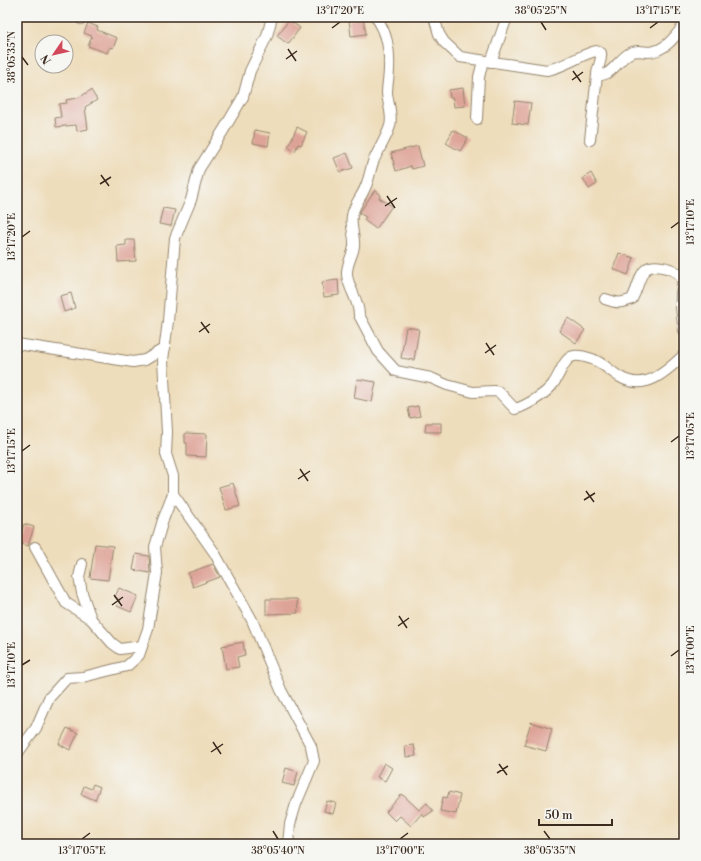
<svg xmlns="http://www.w3.org/2000/svg" width="701" height="861" viewBox="0 0 701 861" font-family="'Libre Bodoni',serif">
	<style>
		.building { fill: #dea397 }
		.lines { fill: none; stroke-linecap: round; stroke-linejoin: round }
		.minor-casing { stroke: #94846c; stroke-width: 12 }
		.minor { stroke: #fff; stroke-width: 10 }
		.ticks { fill: none; stroke: #3b2a1e; stroke-width: 1.5 }
		.neatline { fill: none; stroke: #3b2a1e; stroke-width: 1.5 }
		.ticks-label { font-size: 10px; text-anchor: middle; fill: #3b2a1e }
	</style>
	<rect width="100%" height="100%" fill="#f6f6f2"/>
	<filter id="ink" filterUnits="userSpaceOnUse"><feTurbulence type="fractalNoise" baseFrequency=".025" numOctaves="2"/><feDisplacementMap in="SourceGraphic" scale="8" xChannelSelector="R" yChannelSelector="G"/><feConvolveMatrix kernelMatrix="1 2 1 2 8 2 1 2 1" color-interpolation-filters="sRGB"/></filter>
	<filter id="wash" filterUnits="userSpaceOnUse"><feTurbulence type="fractalNoise" baseFrequency=".012" numOctaves="4" result="noise"/><feDisplacementMap in="SourceGraphic" scale="16" xChannelSelector="R" yChannelSelector="G"/><feGaussianBlur stdDeviation="0.9" result="paint"/><feColorMatrix in="noise" values="0 0 0 0 0 0 0 0 0 0 0 0 0 0 0 0 0 1.4 0 .05"/><feComposite in="paint" operator="in"/></filter>
	<g filter="url(#wash)">
		<rect width="100%" height="100%" fill="#edb"/>
		<g id="blocks">
			<g class="building">
				<polygon points="363,18 366,34 351,36 349,20"/>
				<polygon points="289,20 300,28 288,44 277,36"/>
				<polygon points="88,23 98,27 97,30 117,38 113,48 110,47 107,53 88,46 92,36 84,33"/>
				<polygon points="463,88 465,106 454,107 453,98 450,98 449,90"/>
				<polygon points="91,90 97,100 85,107 88,129 77,131 76,125 56,127 55,118 61,117 59,104 67,103 66,100 78,98"/>
				<polygon points="515,101 531,103 528,125 512,123"/>
				<polygon points="297,127 307,132 301,145 298,144 295,151 288,147"/>
				<polygon points="255,130 270,133 268,146 253,143"/>
				<polygon points="453,130 468,138 460,151 446,143"/>
				<polygon points="418,146 423,166 412,169 411,166 396,171 391,153"/>
				<polygon points="347,153 353,168 340,172 334,158"/>
				<polygon points="591,173 597,184 589,189 583,178"/>
				<polygon points="375,190 381,195 379,198 392,206 376,229 364,220 366,217 359,213"/>
				<polygon points="163,208 175,210 171,226 159,224"/>
				<polygon points="126,240 134,240 136,261 118,262 117,246 126,245"/>
				<polygon points="619,253 634,258 628,275 613,269"/>
				<polygon points="338,280 339,295 324,297 322,282"/>
				<polygon points="71,293 75,308 64,312 60,296"/>
				<polygon points="568,318 585,330 576,343 559,331"/>
				<polygon points="406,327 419,329 414,360 401,358"/>
				<polygon points="357,379 376,382 372,402 354,398"/>
				<polygon points="418,406 420,416 410,418 408,408"/>
				<polygon points="426,423 441,423 441,432 425,432"/>
				<polygon points="185,433 207,434 206,457 187,456 187,443 185,443"/>
				<polygon points="233,483 240,506 226,510 219,487"/>
				<polygon points="24,524 34,527 28,546 18,543"/>
				<polygon points="95,544 113,546 108,580 90,578"/>
				<polygon points="136,554 149,556 150,573 133,570"/>
				<polygon points="213,564 220,577 193,587 188,573"/>
				<polygon points="119,588 138,596 131,612 117,606 120,600 115,597"/>
				<polygon points="266,599 297,599 298,613 266,614"/>
				<polygon points="243,642 245,655 237,657 239,667 226,669 222,646"/>
				<polygon points="531,722 552,729 546,751 524,745"/>
				<polygon points="67,728 78,733 70,750 59,744"/>
				<polygon points="414,745 416,756 406,757 405,746"/>
				<polygon points="384,763 392,768 385,781 377,777"/>
				<polygon points="286,768 298,772 294,786 282,783"/>
				<polygon points="93,784 100,787 95,800 81,794 84,786 91,789"/>
				<polygon points="449,792 460,795 456,814 440,811 443,797 447,798"/>
				<polygon points="402,794 419,810 427,803 433,811 424,817 422,813 411,826 400,816 395,821 386,812"/>
				<polygon points="327,801 336,803 333,814 324,811"/>
			</g>
		</g>
	</g>
	<g filter="url(#ink)">
		<use href="#blocks" fill-opacity="0" stroke="#94846c" stroke-width="1"/>
		<g class="lines">
			<g class="minor-casing">
				<g id="minor">
					<polyline points="81,17 81,19"/>
					<path d="M376 17C387 33 390 49 389 69 389 77 387 85 387 93 388 104 393 116 390 126 386 139 378 150 373 162 370 171 369 180 365 188 361 198 354 204 352 216 350 227 355 235 354 246 353 256 346 264 347 275 349 290 359 300 359 315L378 351 396 371 431 378 447 385 473 392 494 391 499 392 515 409C526 406 546 394 553 384 559 377 564 357 574 356 580 355 586 357 592 359 603 363 610 371 620 377 645 392 666 372 684 355"/>
					<path d="M434 17 439 34 444 42 460 57 547 70C565 67 579 55 596 51L601 53C602 63 597 66 597 75 612 77 618 59 630 53 636 50 641 51 648 52 664 52 675 37 684 25"/>
					<polyline points="491,62 507,17"/>
					<polyline points="477,119 479,77 483,61"/>
					<polyline points="590,140 597,75"/>
					<path d="M605 299C617 303 620 304 632 299 643 278 638 259 670 269 675 271 682 275 682 281 683 285 681 290 681 294 680 306 682 318 684 330"/>
					<polyline points="17,344 133,362 145,360 165,348"/>
					<polyline points="173,494 214,552 252,620 281,690 311,746 314,761 296,804 290,824 288,844"/>
					<polyline points="35,547 66,603 91,619 112,643 120,649 142,646"/>
					<polyline points="82,564 79,577 82,593 91,619"/>
					<polyline points="17,754 36,728 49,698 67,678 83,677 127,666 139,655 148,629 157,573 155,547 163,520 173,494 173,476 166,454 167,432 163,360 168,321 175,238 191,200 199,169 223,131 243,97 250,71 267,36 272,17"/>
				</g>
			</g>
			<use href="#minor" class="minor"/>
		</g>
	</g>
	<path class="ticks" d="M541 22 546 30M332 28 340 22M650 28 658 22M288 49 296 61M22 57 28 65M286 59 297 51M573 71 581 82M572 80 583 72M101 175 109 186M100 184 111 177M387 196 395 208M385 206 397 198M671 228 679 222M22 237 30 231M201 322 209 333M199 332 210 324M486 343 494 355M485 353 496 345M671 442 679 436M22 451 30 445M300 469 308 481M298 479 310 471M586 491 594 502M584 500 595 493M114 595 122 606M112 605 123 597M399 616 407 628M398 626 409 618M671 656 679 650M22 665 30 660M213 742 221 754M211 752 223 744M499 764 507 775M497 773 508 766M273 831 278 839M544 831 550 839M82 839 90 833M400 839 408 833"/>
	<rect width="701" height="861" fill="none" stroke="#f6f6f2" stroke-width="44"/>
	<g transform="translate(54 54) rotate(236)"><circle r="19" fill="#f6f6f2" stroke="#aba49d"/>
	<path d="M0-3L7 15L0 10L-7 15Z" fill="#d1495b"/>
	<text y="-6" font-size="11" font-weight="bold" text-anchor="middle" fill="#3b2a1e">N</text>
	</g>
	<path d="M539 819v6h73v-6" fill="none" stroke="#3b2a1e" stroke-width="2"/>
	<text x="545" y="819" font-size="12" fill="#3b2a1e" stroke="#f6f6f2" stroke-width="3" paint-order="stroke">50 m</text>
	<rect x="22" y="22" width="657" height="817" class="neatline"/>
	<g class="ticks-label">
		<text x="340" y="14">13°17'20"E</text>
		<text x="541" y="14">38°05'25"N</text>
		<text x="658" y="14">13°17'15"E</text>
		<text transform="translate(11 57) rotate(-90)" y="4">38°05'35"N</text>
		<text transform="translate(690 222) rotate(-90)" y="4">13°17'10"E</text>
		<text transform="translate(11 237) rotate(-90)" y="4">13°17'20"E</text>
		<text transform="translate(690 436) rotate(-90)" y="4">13°17'05"E</text>
		<text transform="translate(11 451) rotate(-90)" y="4">13°17'15"E</text>
		<text transform="translate(690 650) rotate(-90)" y="4">13°17'00"E</text>
		<text transform="translate(11 665) rotate(-90)" y="4">13°17'10"E</text>
		<text x="82" y="854">13°17'05"E</text>
		<text x="278" y="854">38°05'40"N</text>
		<text x="400" y="854">13°17'00"E</text>
		<text x="550" y="854">38°05'35"N</text>
	</g>
</svg>
